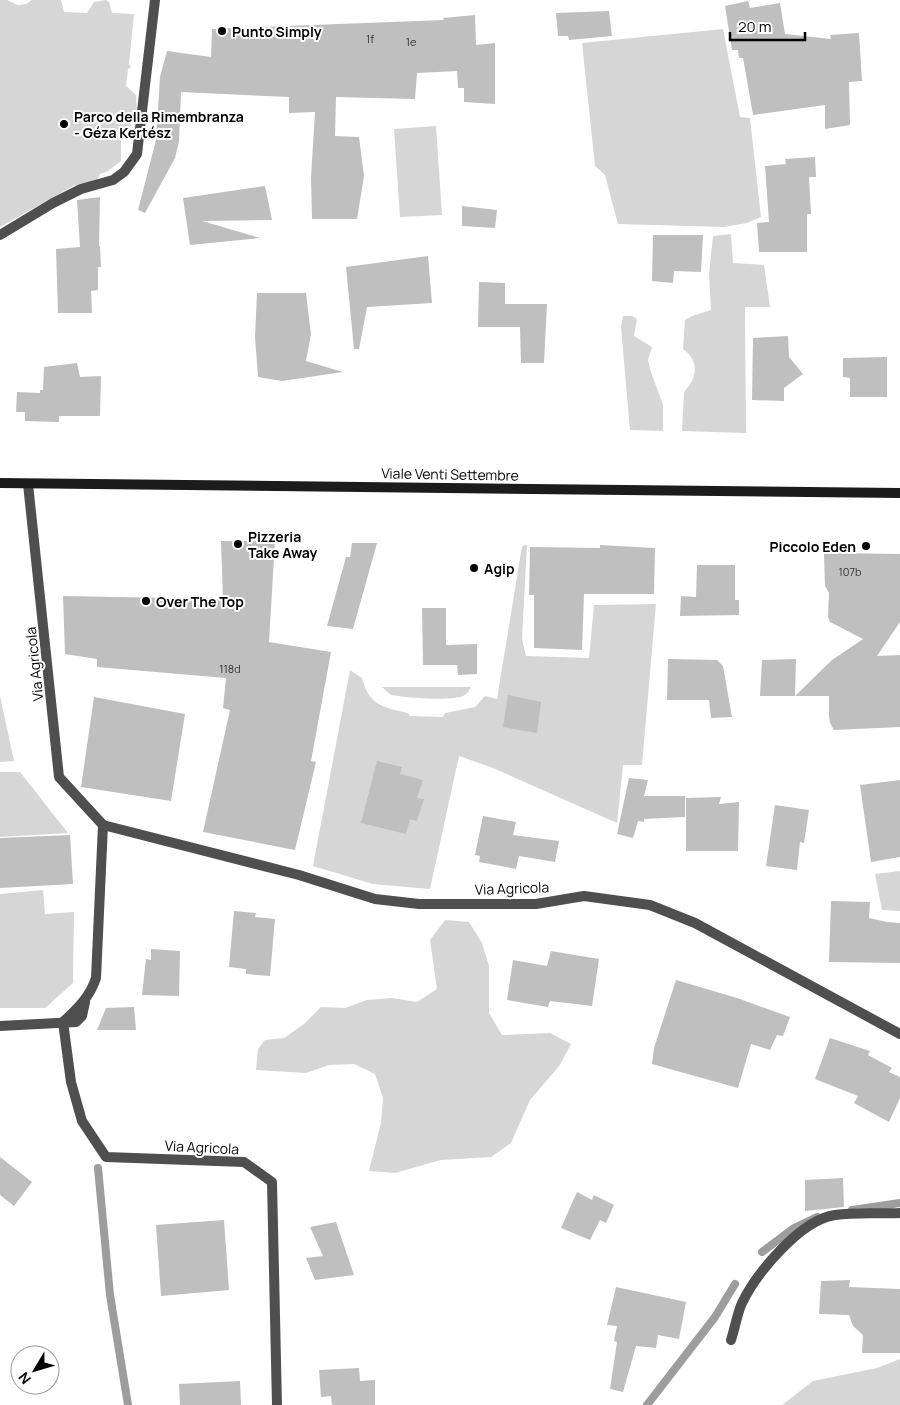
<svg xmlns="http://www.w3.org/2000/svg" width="900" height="1405" viewBox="0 0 900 1405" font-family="Manrope,sans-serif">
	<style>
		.green { fill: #d6d6d6 }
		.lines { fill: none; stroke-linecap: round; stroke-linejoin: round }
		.stream { stroke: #9d9d9d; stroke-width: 8 }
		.building { fill: #bfbfbf }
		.minor { stroke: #4f4f4f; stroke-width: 10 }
		.secondary { stroke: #1c1c1c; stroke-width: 10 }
		.poi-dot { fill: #000; stroke: #fff; stroke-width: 2 }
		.labels { text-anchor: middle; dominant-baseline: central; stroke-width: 4; stroke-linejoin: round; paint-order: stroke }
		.number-label { font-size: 11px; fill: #303030 }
		.poi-label { font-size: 14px; font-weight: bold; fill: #000; stroke: #fff; text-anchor: start }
		.street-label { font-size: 14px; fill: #000; stroke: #fff }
	</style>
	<rect width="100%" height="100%" fill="#fff"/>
	<g class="green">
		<polygon points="0,0 7,0 18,5 26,4 32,0 61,0 64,12 87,13 94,2 106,0 109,2 112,13 134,14 129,64 131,67 128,69 126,86 136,95 137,111 127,134 121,140 121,161 108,171 100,174 96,182 81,189 75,185 0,227"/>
		<polygon points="723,29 740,117 750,118 761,217 747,223 724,227 618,224 605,175 595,166 582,43"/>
		<polygon points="436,126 442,215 400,217 394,129"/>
		<path d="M731 234 733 263 764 265 770 307H745L746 433 682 431 684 392C697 379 700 361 683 349L685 320 692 316 711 310 709 274 713 236Z"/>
		<polygon points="623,316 632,316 637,319 634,336 652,347 648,360 651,372 663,405 663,431 630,430 621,327"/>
		<path d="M527 545 522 639 526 656 589 658 594 605 656 604 642 765H623L617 823 493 768 459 756 430 889 373 884 313 866 350 670 362 678C369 706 383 707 408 713L410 716 443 717 445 713 475 707 485 696 497 699 522 546Z"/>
		<path d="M382 687H471C469 691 467 694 463 696 451 701 413 698 398 696L391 695Z"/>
		<polygon points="0,696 14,761 0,762"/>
		<polygon points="0,772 20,772 68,833 0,837"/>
		<polygon points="900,871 900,911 882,910 875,874"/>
		<polygon points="43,890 45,914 74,912 73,983 45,1008 0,1008 0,894"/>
		<polygon points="445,920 469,922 482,943 489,966 489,1013 502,1035 550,1033 571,1044 560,1065 530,1100 511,1143 491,1157 441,1160 395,1173 369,1171 381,1123 383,1098 375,1074 354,1064 329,1065 306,1073 256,1070 258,1049 265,1040 284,1038 304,1024 321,1007 345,1008 367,1000 392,998 417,1002 437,989 430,940"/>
		<polygon points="900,1359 900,1405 782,1405 813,1381 877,1368"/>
	</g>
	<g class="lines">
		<g class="stream">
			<polyline points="98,1168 110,1295 128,1405"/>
			<polyline points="852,1210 900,1203"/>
			<polyline points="762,1252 794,1228 817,1217"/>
			<polyline points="647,1405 715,1317 735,1284"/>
		</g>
	</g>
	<g class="building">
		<polygon points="748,1 750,8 780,3 785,34 831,39 830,35 859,33 862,81 849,82 850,125 825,129 825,105 753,115 743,58 739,58 738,50 732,50 725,6"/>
		<polygon points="609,11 612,36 569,40 568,36 558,36 556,13"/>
		<polygon points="475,15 476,45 495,43 495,104 464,102 464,88 458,88 457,71 417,73 415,99 336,97 335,136 359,137 364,176 357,219 312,219 311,177 315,112 289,113 289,97 181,92 179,141 175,158 145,213 138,210 156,140 160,77 167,51 211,57 212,29 444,20 443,18"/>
		<polygon points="815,157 816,177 809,177 811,214 807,214 807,252 759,252 757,223 769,222 765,166 786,164 785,159"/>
		<polygon points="265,186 272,220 202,221 260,238 190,245 183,198"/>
		<polygon points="100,197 99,246 100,246 101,267 98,267 98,290 91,291 92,313 58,313 56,249 80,247 77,200"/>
		<polygon points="462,206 497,210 495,228 462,226"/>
		<polygon points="653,235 703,235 701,272 674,271 673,283 652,281"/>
		<polygon points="428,256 432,303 367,307 359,349 354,349 346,267"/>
		<polygon points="479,282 505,283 505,304 547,304 544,363 521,363 520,327 478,327"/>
		<polygon points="257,293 306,293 311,334 306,361 343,372 282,381 258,377 255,337"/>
		<polygon points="788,336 789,357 803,374 784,388 784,401 752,400 753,338"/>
		<polygon points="887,357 887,397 850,397 850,378 843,377 843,358"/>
		<polygon points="77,363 80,377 101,376 100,416 59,416 59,422 25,421 25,412 16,412 17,392 40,393 40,390 43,390 44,367"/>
		<polygon points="221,541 275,541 269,642 331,652 311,761 316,762 295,850 203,832 230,710 223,708 226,678 97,667 97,659 65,654 63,596 223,599"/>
		<polygon points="352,543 377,543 353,629 327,626 346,557 350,557"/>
		<polygon points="600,545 655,548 654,594 584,594 582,650 534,648 534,595 529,595 530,547 600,548"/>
		<polygon points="835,553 900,554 900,622 877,656 900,655 900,727 834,730 830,723 829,716 829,696 760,696 762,660 796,659 795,696 832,660 863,639 830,622 828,617 829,593 825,586 824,554"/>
		<polygon points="697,565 735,565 735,600 739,600 739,615 680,616 681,596 696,597"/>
		<polygon points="422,608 446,608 446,645 477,644 477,674 458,675 457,665 423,665"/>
		<polygon points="668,659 717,660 723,666 732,717 711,718 709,700 667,700"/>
		<polygon points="508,695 541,702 537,733 503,727"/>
		<polygon points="94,697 185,714 171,801 81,787"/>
		<polygon points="377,761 402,767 400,774 423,780 417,798 424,799 417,821 410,819 406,834 361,823"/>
		<polygon points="629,778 648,780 644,796 685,796 685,817 644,819 644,822 638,821 633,838 617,834"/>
		<polygon points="900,780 900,857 871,862 860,785"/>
		<polygon points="721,797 719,804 739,802 738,851 686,851 686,798"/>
		<polygon points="775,805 809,810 804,843 800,842 797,870 766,866"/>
		<polygon points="483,816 516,822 513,835 559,841 555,862 519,856 516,869 479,862 480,856 475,855"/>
		<polygon points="70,835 73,884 0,888 0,838"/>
		<polygon points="831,901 870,902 869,918 887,922 900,923 900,963 829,962"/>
		<polygon points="234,911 256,913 255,917 275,919 270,976 246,974 246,969 229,967"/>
		<polygon points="151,949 180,951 179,996 142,995 146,959 151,960"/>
		<polygon points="551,951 599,959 592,1006 550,1001 548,1007 507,1000 513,960 547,966"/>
		<polygon points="676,980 737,998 790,1017 783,1036 777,1035 770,1050 751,1044 738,1088 652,1064 654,1048"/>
		<polygon points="134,1007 136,1030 97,1030 106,1008"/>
		<polygon points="830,1038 870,1051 868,1055 892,1068 889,1072 900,1077 900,1098 889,1122 854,1103 858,1096 815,1079"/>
		<polygon points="0,1157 32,1182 14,1206 0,1195"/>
		<polygon points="843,1178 844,1207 805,1211 805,1180"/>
		<polygon points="577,1192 592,1200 594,1195 614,1205 606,1223 600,1220 590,1240 561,1228"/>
		<polygon points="224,1220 229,1290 161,1296 156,1225"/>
		<polygon points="336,1222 354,1275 315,1280 306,1258 323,1256 310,1227"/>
		<polygon points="850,1280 849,1287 900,1289 900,1353 862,1353 863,1335 853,1326 849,1315 819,1314 821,1281"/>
		<polygon points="616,1287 686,1302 679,1339 658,1335 656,1348 636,1346 623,1392 610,1389 617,1342 614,1341 617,1326 607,1325"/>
		<polygon points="359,1368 360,1381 375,1380 375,1405 332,1405 331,1396 321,1397 319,1370"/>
		<polygon points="240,1381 241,1405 180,1405 179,1384"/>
	</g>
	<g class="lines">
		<g class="minor">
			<polyline points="0,235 53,203 81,189 113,180 124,172 137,154 155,0"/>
			<path d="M28 484 59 777 103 825 96 978C90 997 77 1009 63 1022"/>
			<polyline points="103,825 299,875 375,899 419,904 536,904 584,896 650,905 695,923 900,1034"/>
			<polyline points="63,1022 71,1082 82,1121 106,1157 244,1162 272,1182 277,1405"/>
			<polyline points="0,1026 76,1022 82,1016 85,1002"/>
			<path d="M731 1340C735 1328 737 1314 742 1303 756 1274 800 1220 835 1215 856 1212 879 1214 900 1213"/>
		</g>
		<polyline class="secondary" points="0,483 900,493"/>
	</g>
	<g class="poi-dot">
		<circle cx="222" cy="31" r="5"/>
		<circle cx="64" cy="124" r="5"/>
		<circle cx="238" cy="544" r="5"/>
		<circle cx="866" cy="546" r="5"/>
		<circle cx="474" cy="568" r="5"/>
		<circle cx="146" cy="601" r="5"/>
	</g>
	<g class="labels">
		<g class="number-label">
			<text x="370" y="38">1f</text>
			<text x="411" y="41">1e</text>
			<text x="850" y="571">107b</text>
			<text x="230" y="668">118d</text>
		</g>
		<g class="poi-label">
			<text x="232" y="31">Punto Simply</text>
			<text x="74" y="116">Parco della Rimembranza<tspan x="74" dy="16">- Géza Kertész</tspan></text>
			<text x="248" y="536">Pizzeria<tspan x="248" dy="16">Take Away</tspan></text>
			<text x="856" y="546" text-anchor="end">Piccolo Eden</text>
			<text x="484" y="568">Agip</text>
			<text x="156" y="601">Over The Top</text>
		</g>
		<g class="street-label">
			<text transform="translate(450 474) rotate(1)">Viale Venti Settembre</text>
			<text transform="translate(34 664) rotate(-96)">Via Agricola</text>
			<text transform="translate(512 888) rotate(-2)">Via Agricola</text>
			<text transform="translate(202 1147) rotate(3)">Via Agricola</text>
		</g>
	</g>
	<g transform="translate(35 1370) rotate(232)"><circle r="24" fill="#ffffff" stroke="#999999"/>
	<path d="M0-4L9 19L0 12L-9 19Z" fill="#000000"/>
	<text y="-8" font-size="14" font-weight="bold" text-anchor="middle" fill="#000000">N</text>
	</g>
	<path d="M730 32v8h75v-8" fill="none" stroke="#000000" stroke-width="2.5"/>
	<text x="738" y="32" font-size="15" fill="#000000" stroke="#ffffff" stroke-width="4" paint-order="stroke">20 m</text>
</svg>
